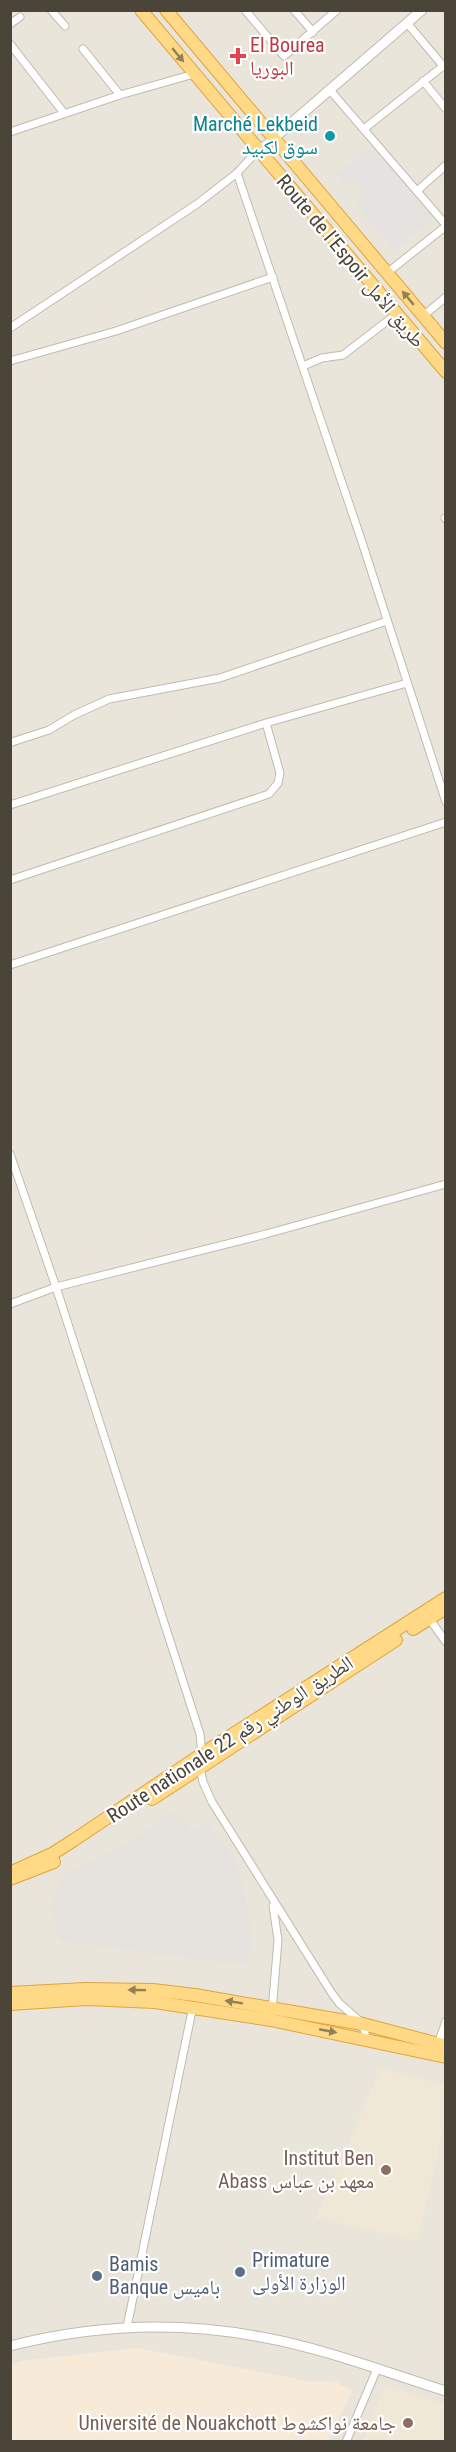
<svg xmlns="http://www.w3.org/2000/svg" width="456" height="2452" viewBox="0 0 456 2452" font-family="'Roboto Condensed','Noto Naskh Arabic',sans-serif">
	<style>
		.residential { fill: #eae5da }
		.commercial { fill: #f7ead8 }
		.industrial { fill: #e6e2dd }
		.education { fill: #efe8d6 }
		.parking { fill: #e5e3e0 }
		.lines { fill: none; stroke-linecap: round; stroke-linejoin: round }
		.minor-casing { stroke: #c2bbae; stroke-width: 9 }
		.tertiary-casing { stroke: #c2bbae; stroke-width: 11 }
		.trunk-casing { stroke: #e0a43c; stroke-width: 14 }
		.minor { stroke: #fff; stroke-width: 7 }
		.tertiary { stroke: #fff; stroke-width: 9 }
		.trunk { stroke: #ffd985; stroke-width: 12 }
		.oneway { fill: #938057 }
		.health-dot { fill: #e0444e; stroke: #fff; stroke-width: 2 }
		.culture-dot { fill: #0f9aa8; stroke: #fff; stroke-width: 2 }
		.education-dot { fill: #8d6e63; stroke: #fff; stroke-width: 2 }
		.service-dot { fill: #5c6f8a; stroke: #fff; stroke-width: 2 }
		.labels { text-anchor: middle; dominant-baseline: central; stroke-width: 4.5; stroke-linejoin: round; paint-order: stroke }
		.health-label { font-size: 20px; fill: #be3a42; stroke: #fff; text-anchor: start }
		.culture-label { font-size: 20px; fill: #0d838f; stroke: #fff; text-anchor: end }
		.street-label { font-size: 20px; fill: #4b4439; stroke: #fff }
		.education-label { font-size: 20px; fill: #785e54; stroke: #fff; text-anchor: end }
		.service-label { font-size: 20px; fill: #4e5e75; stroke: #fff; text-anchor: start }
	</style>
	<rect width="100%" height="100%" fill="#f6f3ec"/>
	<polygon class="residential" points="11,11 445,11 445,2441 11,2442"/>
	<polygon class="commercial" points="137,2348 308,2381 337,2382 340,2385 353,2389 328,2441 11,2441 11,2365 21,2361"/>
	<polygon class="industrial" points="175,1810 192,1831 207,1821 237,1864 245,1894 253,1949 243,1965 60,1941 50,1904 63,1875 137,1837"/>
	<g class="education">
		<polygon points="380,2069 445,2085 445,2121 418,2241 316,2218"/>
		<polygon points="385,2385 445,2405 445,2441 363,2441"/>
	</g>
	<polygon class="parking" points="373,147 434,217 396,250 354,203 364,194 354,182 344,185 336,174"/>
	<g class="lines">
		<g class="minor-casing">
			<g id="minor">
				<polyline points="51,10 65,26"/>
				<polyline points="245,10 284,56 337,10"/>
				<polyline points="294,10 313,32"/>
				<polyline points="407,23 444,67"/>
				<polyline points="10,24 20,17"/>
				<polyline points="10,44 64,113"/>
				<polyline points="83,49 120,95"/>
				<polyline points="423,81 446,109"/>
				<polyline points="329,89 446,225"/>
				<polyline points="364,129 443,66"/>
				<polyline points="10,132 120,95 194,74"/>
				<polyline points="237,173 361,539 446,802"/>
				<polyline points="417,191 446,165"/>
				<polyline points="387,273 446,226"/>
				<polyline points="423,316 446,297"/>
				<polyline points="10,328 197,204 237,173 258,150 274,138"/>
				<polyline points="10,361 116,331 273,277"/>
				<polyline points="303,366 322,358 343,355 395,315"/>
				<polyline points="445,518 446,519"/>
				<polyline points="12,742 49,730 74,715 109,699 220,678 387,621"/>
				<polyline points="10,805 266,723 407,683"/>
				<polyline points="10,880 269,794 278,783 280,773 266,723"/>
				<polyline points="10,965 446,822"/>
				<polyline points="10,1154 56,1287 200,1734 202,1756"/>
				<polyline points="10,1304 56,1287 266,1234 446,1184"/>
				<polyline points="428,1617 446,1642"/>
				<polyline points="200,1767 203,1782 212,1802 331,1992 339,2003 363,2024 366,2038"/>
				<polyline points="272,2011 278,1940 273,1906"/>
				<polyline points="437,2047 446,2021"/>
				<polyline points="127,2327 193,2006"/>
				<polyline points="346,2442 377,2369"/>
			</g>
		</g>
		<g class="tertiary-casing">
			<g id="tertiary">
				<polyline points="274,138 422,10"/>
				<path d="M10 2346C92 2325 178 2321 261 2337 323 2348 385 2372 446 2391"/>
			</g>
		</g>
		<g class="trunk-casing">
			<g id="trunk">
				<polyline points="141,10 446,372"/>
				<polyline points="166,10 446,343"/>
				<polyline points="413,1629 446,1608"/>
				<polyline points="152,1799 396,1640"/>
				<polyline points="10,1873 52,1854 74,1840 202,1754 446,1598"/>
				<polyline points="10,1879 54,1862"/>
				<polyline points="10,1993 86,1989 153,1990 195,1995 363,2024 446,2046"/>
				<polyline points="10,2004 86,1999 155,2002 271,2020 446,2057"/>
			</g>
		</g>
		<use href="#minor" class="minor"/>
		<use href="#tertiary" class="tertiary"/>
		<use href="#trunk" class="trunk"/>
	</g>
	<defs><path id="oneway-solid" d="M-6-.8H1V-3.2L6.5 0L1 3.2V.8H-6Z" transform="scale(1.5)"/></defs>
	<g class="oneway">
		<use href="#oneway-solid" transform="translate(178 55) rotate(50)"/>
		<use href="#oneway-solid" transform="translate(408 298) rotate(-130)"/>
		<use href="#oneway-solid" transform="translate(137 1990) rotate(-179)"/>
		<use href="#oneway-solid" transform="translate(234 2002) rotate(-171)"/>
		<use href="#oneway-solid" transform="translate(328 2031) rotate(11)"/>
	</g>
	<path class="health-dot" d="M235 47h6v6h6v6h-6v6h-6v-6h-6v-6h6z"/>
	<circle class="culture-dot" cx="330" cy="136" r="6"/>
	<g class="education-dot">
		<circle cx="386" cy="2170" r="6"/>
		<circle cx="408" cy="2423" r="6"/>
	</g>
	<g class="service-dot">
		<circle cx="240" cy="2272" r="6"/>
		<circle cx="97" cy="2276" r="6"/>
	</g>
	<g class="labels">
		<g class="health-label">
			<text x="250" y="45">El Bourea<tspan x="250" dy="23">البوريا</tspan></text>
		</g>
		<g class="culture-label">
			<text x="318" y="124">Marché Lekbeid<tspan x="318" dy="23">سوق لكبيد</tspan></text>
		</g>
		<g class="street-label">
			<text transform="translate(351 261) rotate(50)">Route de l’Espoir طريق الأمل</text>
			<text transform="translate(230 1739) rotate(-33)">Route nationale 22 الطريق الوطني رقم</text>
		</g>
		<g class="education-label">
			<text x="374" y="2158">Institut Ben<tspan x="374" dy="23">Abass معهد بن عباس</tspan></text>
			<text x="396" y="2423">Université de Nouakchott جامعة نواكشوط</text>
		</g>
		<g class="service-label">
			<text x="252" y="2260">Primature<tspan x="252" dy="23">الوزارة الأولى</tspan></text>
			<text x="109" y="2264">Bamis<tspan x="109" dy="23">Banque باميس</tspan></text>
		</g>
	</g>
	<rect width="456" height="2452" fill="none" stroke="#4b4439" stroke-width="24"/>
</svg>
